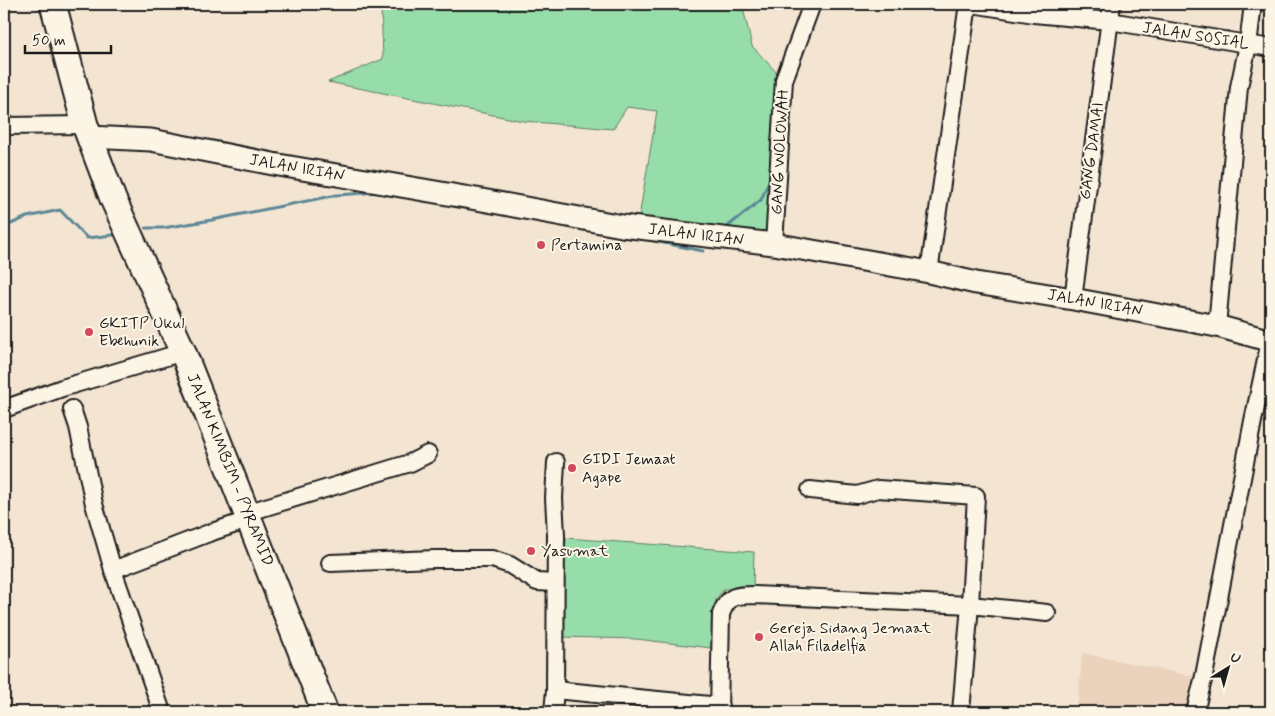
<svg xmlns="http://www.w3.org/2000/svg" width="1275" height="716" viewBox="0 0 1275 716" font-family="Mynerve,sans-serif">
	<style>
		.built { fill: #ebd2bc }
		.green { fill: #97ddaa; stroke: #5a7c63 }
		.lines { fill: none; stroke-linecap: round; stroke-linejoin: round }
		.stream { stroke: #5c8796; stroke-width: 3 }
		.minor-casing { stroke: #1c1c1c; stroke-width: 20 }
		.major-casing { stroke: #1c1c1c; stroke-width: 25 }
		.highway-casing { stroke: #1c1c1c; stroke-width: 29 }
		.minor { stroke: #fcf5e5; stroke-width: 16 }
		.major { stroke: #fcf5e5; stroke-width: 21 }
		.highway { stroke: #fcf5e5; stroke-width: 25 }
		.poi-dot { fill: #d1495b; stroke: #fcf5e5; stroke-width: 2 }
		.labels { text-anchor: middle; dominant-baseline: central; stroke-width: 4; stroke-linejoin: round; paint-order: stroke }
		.street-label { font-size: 16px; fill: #1c1c1c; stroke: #fcf5e5 }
		.poi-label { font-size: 16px; fill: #1c1c1c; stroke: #fcf5e5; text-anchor: start }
	</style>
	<rect width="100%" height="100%" fill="#f4e5d2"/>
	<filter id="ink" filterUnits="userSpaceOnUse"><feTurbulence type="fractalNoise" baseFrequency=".02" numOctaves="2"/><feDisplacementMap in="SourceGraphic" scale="10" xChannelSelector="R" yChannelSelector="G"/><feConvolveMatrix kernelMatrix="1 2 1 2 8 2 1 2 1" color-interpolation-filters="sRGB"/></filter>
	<g filter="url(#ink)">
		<polygon class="built" points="1082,653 1197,677 1189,712 1077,712"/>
		<g class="green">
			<polygon points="378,4 742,4 752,46 778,74 767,240 639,217 657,111 627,107 613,129 523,121 328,82 383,59 381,6"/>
			<polygon points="566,538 754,552 753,588 724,589 716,599 711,648 636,639 560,637"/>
		</g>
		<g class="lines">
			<g class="stream">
				<polyline points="4,227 27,217 60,210 87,238 113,235"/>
				<polyline points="727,227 761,200 771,176"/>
				<polyline points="146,228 163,228 212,220 337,195 380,192"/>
				<polyline points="644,239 703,251"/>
			</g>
			<g class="minor-casing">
				<g id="minor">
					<polyline points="972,4 1034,14 1110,21 1271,48"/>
					<polyline points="4,126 85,125"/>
					<polyline points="774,244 784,80 812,4"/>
					<polyline points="929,272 968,4"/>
					<polyline points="1073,299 1112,4"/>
					<polyline points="1217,326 1239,87 1248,45 1253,4"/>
					<polyline points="4,409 62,388 183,352"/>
					<polyline points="72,409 78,427 94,504 113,570 162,712"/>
					<polyline points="810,490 857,495 878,489 976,496 970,605 961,712"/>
					<polyline points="246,513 410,463 428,454"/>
					<polyline points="330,563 435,559 492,559 510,565 537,582 555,583"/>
					<polyline points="113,570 209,533 248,520"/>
					<polyline points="555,690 720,706"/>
					<polyline points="553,712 555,690 556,535 554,498 556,462"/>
					<path d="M719 712 721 614C728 595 736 595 755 595L970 605 1047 613"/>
					<polyline points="1195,712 1204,676 1253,421 1270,341"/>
				</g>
			</g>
			<g class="major-casing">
				<polyline id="major" points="89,137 151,140 273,164 482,200 622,226 774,244 929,272 976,283 1073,299 1217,326 1271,341"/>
			</g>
			<g class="highway-casing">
				<polyline id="highway" points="53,4 85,125 113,199 183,352 325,712"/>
			</g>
			<use href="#minor" class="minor"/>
			<use href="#major" class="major"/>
			<use href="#highway" class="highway"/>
		</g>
	</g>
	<g class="poi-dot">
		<circle cx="541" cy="245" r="5"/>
		<circle cx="89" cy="332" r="5"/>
		<circle cx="572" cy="468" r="5"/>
		<circle cx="531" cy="551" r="5"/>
		<circle cx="759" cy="637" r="5"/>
	</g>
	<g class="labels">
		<g class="street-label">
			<text transform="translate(1196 36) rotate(9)">JALAN SOSIAL</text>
			<text transform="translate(1092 151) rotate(-82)">GANG DAMAI</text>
			<text transform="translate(780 152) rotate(-87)">GANG WOLOWAH</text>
			<text transform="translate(297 168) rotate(10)">JALAN IRIAN</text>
			<text transform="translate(696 235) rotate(7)">JALAN IRIAN</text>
			<text transform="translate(1095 303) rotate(10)">JALAN IRIAN</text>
			<text transform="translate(230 470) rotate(68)">JALAN KIMBIM - PYRAMID</text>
		</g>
		<g class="poi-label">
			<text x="551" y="245">Pertamina</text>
			<text x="99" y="323">GKITP Ukul<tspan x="99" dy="18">Ebehunik</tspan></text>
			<text x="582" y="459">GIDI Jemaat<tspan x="582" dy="18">Agape</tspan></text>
			<text x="541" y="551">Yasumat</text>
			<text x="769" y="628">Gereja Sidang Jemaat<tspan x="769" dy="18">Allah Filadelfia</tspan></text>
		</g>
	</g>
	<rect width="1275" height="716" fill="none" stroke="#fcf5e5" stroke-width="20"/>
	<rect x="10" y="10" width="1255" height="696" fill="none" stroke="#1c1c1c" stroke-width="2" filter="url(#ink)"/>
	<g transform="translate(1228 668) rotate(37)" stroke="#fcf5e5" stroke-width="4" paint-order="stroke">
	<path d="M0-4L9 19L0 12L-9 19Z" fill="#1c1c1c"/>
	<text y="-8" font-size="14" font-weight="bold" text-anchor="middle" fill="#1c1c1c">U</text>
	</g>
	<path d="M25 45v8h86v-8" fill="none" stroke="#1c1c1c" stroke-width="2.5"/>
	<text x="32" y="45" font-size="15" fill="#1c1c1c" stroke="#fcf5e5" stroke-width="4" paint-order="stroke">50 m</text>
</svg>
